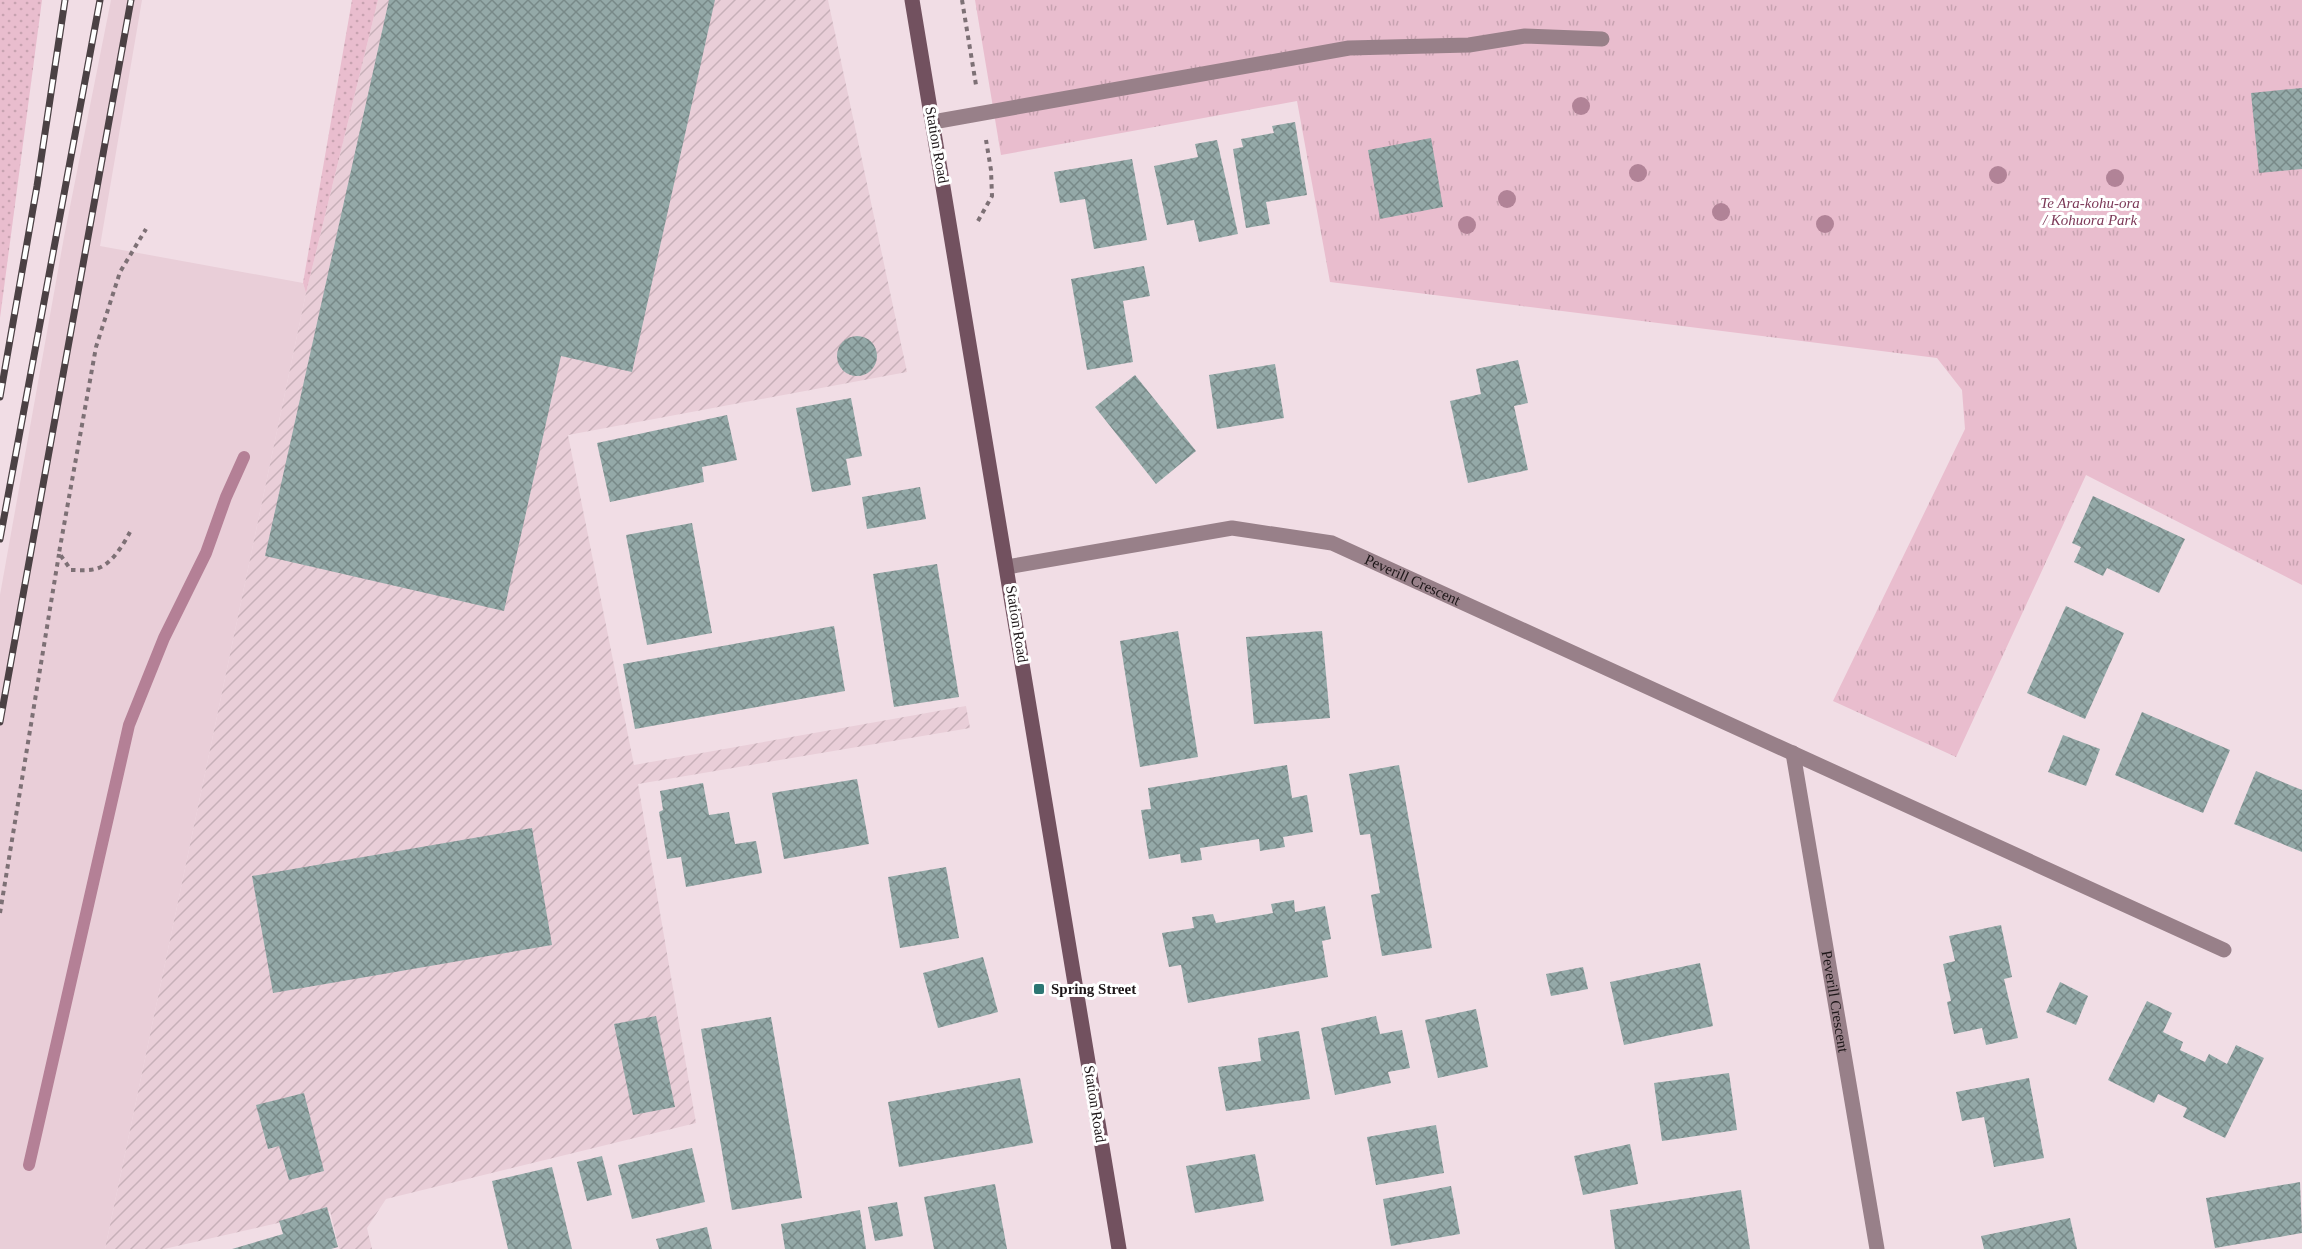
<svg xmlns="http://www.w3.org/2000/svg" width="2302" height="1249" viewBox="0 0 2302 1249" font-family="Georgia,serif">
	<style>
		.built { fill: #e9ced8 }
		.industrial { fill: url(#industrial-furrows) }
		.grass { fill: url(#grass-dots) }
		.park { fill: url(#park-tufts) }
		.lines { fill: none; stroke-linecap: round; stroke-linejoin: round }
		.stream { stroke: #b48096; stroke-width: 12 }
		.building { fill: url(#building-cross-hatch) }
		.path { stroke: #7d7075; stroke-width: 4; stroke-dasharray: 4.5 4.5; stroke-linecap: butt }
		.lane { stroke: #988089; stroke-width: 15 }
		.street { stroke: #988089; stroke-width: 15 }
		.secondary { stroke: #72515f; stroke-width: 15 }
		.rail-casing { stroke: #4b4144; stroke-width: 7 }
		.rail { stroke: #fff; stroke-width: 4.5; stroke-dasharray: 14; stroke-linecap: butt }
		.tree { fill: #b18397 }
		.poi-dot { fill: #2c7673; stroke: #fff; stroke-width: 2 }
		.labels { text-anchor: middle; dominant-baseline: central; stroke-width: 6; stroke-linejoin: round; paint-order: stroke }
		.street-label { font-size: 15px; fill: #1d1618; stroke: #fff }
		.park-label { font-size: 15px; font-style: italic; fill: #7c3958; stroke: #fff }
		.poi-label { font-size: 15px; font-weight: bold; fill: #1d1618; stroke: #fff; text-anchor: start }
	</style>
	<defs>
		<pattern id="industrial-furrows" width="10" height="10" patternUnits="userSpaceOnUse" patternTransform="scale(1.5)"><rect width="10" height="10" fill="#e9ced8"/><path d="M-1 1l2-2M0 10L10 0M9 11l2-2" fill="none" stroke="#c7b0b9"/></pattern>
		<pattern id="grass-dots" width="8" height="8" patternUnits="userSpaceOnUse" patternTransform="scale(1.5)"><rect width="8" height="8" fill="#e9bdce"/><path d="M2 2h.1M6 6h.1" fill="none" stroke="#c7a2b0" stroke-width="1.8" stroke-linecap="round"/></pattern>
		<pattern id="park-tufts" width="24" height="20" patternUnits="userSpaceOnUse" patternTransform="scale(1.5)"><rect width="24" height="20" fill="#e9bdce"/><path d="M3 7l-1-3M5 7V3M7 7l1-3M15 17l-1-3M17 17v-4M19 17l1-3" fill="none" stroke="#c7a2b0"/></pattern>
		<pattern id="building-cross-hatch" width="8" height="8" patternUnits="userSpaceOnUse" patternTransform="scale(1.5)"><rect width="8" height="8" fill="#94a9a8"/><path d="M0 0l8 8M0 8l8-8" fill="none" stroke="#788988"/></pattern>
	</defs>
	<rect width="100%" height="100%" fill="#f1dde5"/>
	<polygon class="built" points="111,0 142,0 100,246 303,283 306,293 105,1249 0,1249 0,595 64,237"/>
	<polygon class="industrial" points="378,0 828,0 907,372 568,435 634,765 966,706 970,728 638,784 696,1123 386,1199 367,1228 372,1249 339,1249 330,1211 164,1249 105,1249 306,293"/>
	<g class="grass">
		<polygon points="0,0 42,0 0,318"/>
		<polygon points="352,0 378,0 306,293 303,283"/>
	</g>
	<polygon class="park" points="975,0 2302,0 2302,585 2086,475 1956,757 1833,701 1965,429 1962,390 1937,358 1330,282 1297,101 1001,155"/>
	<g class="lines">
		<polyline class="stream" points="29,1165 129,725 164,638 206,553 226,497 244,457"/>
	</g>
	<g class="building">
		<polygon points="389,0 715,0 632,372 561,356 504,611 265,556"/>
		<polygon points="2302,88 2302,169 2259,173 2251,93"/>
		<polygon points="1295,122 1307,195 1266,202 1270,224 1246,228 1233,149 1243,147 1241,139 1274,133 1272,126"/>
		<polygon points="1431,138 1443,207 1380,219 1368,150"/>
		<polygon points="1217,140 1238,234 1199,242 1194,220 1167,225 1154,166 1198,157 1195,144"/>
		<polygon points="1132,159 1147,240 1094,249 1085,199 1060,203 1054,172"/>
		<polygon points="1144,266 1150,296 1123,301 1133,362 1087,370 1071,279"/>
		<circle cx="857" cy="356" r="20"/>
		<polygon points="1518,360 1528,403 1514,406 1528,470 1468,483 1450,401 1481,394 1476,369"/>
		<polygon points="1275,364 1284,418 1217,429 1209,375"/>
		<polygon points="1135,375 1196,451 1156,484 1095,407"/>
		<polygon points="851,398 862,456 846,459 851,485 812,492 796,408"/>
		<polygon points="727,415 737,460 702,467 704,482 610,502 597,443"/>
		<polygon points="920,487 926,519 867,529 862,497"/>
		<polygon points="2093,496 2185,539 2159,593 2107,568 2103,576 2074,562 2081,547 2072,543"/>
		<polygon points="692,523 712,633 647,645 626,535"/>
		<polygon points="937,564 959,697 894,707 873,574"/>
		<polygon points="2066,606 2124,633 2085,719 2027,693"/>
		<polygon points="834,626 845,691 635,729 623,664"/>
		<polygon points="1178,631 1198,757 1140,767 1120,641"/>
		<polygon points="1322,631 1330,718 1254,724 1246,637"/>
		<polygon points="2142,712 2230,750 2203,813 2115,775"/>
		<polygon points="2063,735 2100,749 2086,786 2048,772"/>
		<polygon points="1287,765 1292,798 1307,795 1313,832 1283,837 1285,847 1260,851 1259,839 1200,848 1202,860 1181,863 1180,854 1149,859 1141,810 1151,809 1148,788"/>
		<polygon points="1399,765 1432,948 1382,956 1371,895 1380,893 1370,834 1360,835 1349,774"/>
		<polygon points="2256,771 2302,790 2302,852 2234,824"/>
		<polygon points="857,779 869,844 784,859 772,793"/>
		<polygon points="703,783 709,815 729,812 735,844 756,841 762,873 686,887 681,857 667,859 659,812 663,810 660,791"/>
		<polygon points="532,828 552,945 273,993 252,876"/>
		<polygon points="946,867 959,938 900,948 888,877"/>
		<polygon points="1294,900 1295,912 1325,906 1331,939 1322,941 1328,977 1188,1003 1181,965 1169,967 1162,933 1194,928 1192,917 1213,914 1216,923 1273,913 1271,904"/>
		<polygon points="2001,925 2012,977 2004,979 2018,1038 1986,1045 1982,1028 1954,1034 1947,1002 1951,1001 1943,964 1955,961 1949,936"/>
		<polygon points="983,957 998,1012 938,1028 923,973"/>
		<polygon points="1700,963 1713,1026 1624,1045 1610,982"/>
		<polygon points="1583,967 1588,989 1551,996 1546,974"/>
		<polygon points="2060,982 2088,996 2076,1025 2046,1012"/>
		<polygon points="2147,1001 2172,1013 2163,1032 2183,1042 2180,1050 2205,1062 2209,1054 2227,1064 2236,1045 2264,1058 2225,1138 2183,1117 2187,1108 2158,1094 2154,1103 2108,1080"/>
		<polygon points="1476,1009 1488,1067 1438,1078 1425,1020"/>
		<polygon points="656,1016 675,1107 633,1115 614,1024"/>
		<polygon points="1376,1016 1380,1034 1402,1030 1410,1068 1388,1072 1391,1083 1335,1095 1321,1028"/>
		<polygon points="771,1017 802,1198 732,1210 701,1029"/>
		<polygon points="1299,1031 1310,1099 1226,1111 1218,1067 1261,1061 1258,1038"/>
		<polygon points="1729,1073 1737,1130 1662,1141 1654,1083"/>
		<polygon points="1020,1078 1033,1143 899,1167 888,1102"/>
		<polygon points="2029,1078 2044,1158 1994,1167 1984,1117 1962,1121 1956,1092"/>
		<polygon points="304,1093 324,1171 289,1180 279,1146 268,1149 256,1105"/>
		<polygon points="1436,1125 1444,1173 1376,1185 1367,1137"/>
		<polygon points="1630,1144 1638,1184 1583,1195 1574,1156"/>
		<polygon points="692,1148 705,1202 632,1219 618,1165"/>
		<polygon points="1255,1154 1264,1201 1195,1213 1186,1166"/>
		<polygon points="602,1156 612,1195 587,1201 577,1162"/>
		<polygon points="552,1167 572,1249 508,1249 492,1181"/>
		<polygon points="2300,1182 2302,1233 2215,1248 2206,1198"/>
		<polygon points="995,1184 1007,1249 934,1249 924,1197"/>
		<polygon points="1451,1186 1460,1234 1391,1246 1383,1199"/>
		<polygon points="1741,1190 1750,1249 1615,1249 1610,1210"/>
		<polygon points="897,1202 903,1236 875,1241 868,1207"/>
		<polygon points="327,1207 338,1247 331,1249 232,1249 283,1234 279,1221"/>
		<polygon points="860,1210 866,1249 785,1249 781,1224"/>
		<polygon points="2070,1218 2077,1249 1984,1249 1981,1236"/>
		<polygon points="707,1227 712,1249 659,1249 656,1239"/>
	</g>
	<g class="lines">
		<g class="path">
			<polyline points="962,0 976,85"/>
			<polyline points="978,221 992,196 991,170 986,140"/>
			<path d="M130 532C123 545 111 566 95 569 88 571 79 570 71 570L59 553 96 347 120 272 146 229"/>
			<polyline points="0,913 59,554"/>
		</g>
		<polyline class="lane" points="933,122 1349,48 1469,45 1525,36 1602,39"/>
		<g class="street">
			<path id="s1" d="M1007 567 1232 528 1332 543 2224 950"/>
			<path id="s2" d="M1793 753 1877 1249"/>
		</g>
		<polyline class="secondary" points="912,0 1119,1249"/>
		<g class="rail-casing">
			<g id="rail">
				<polyline points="0,397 37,186 65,0"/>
				<polyline points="0,539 100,0"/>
				<polyline points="0,722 131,0"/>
			</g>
		</g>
		<use href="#rail" class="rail"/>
	</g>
	<g class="tree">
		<circle cx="1581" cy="106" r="9"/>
		<circle cx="1638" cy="173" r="9"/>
		<circle cx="1998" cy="175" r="9"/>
		<circle cx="2115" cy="178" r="9"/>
		<circle cx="1507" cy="199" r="9"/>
		<circle cx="1721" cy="212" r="9"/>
		<circle cx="1825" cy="224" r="9"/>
		<circle cx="1467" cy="225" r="9"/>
	</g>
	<rect class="poi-dot" x="1033" y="983" width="12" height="12" rx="3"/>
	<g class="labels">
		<g class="street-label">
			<text transform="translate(937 145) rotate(80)">Station Road</text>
			<text stroke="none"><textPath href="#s1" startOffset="418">Peverill Crescent</textPath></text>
			<text transform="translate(1017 624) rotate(81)">Station Road</text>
			<text stroke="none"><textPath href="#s2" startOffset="252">Peverill Crescent</textPath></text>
			<text transform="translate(1095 1104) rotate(81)">Station Road</text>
		</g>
		<g class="park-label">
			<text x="2090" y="203">Te Ara-kohu-ora<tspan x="2090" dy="17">/ Kohuora Park</tspan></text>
		</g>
		<g class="poi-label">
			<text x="1051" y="989">Spring Street</text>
		</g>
	</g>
</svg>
